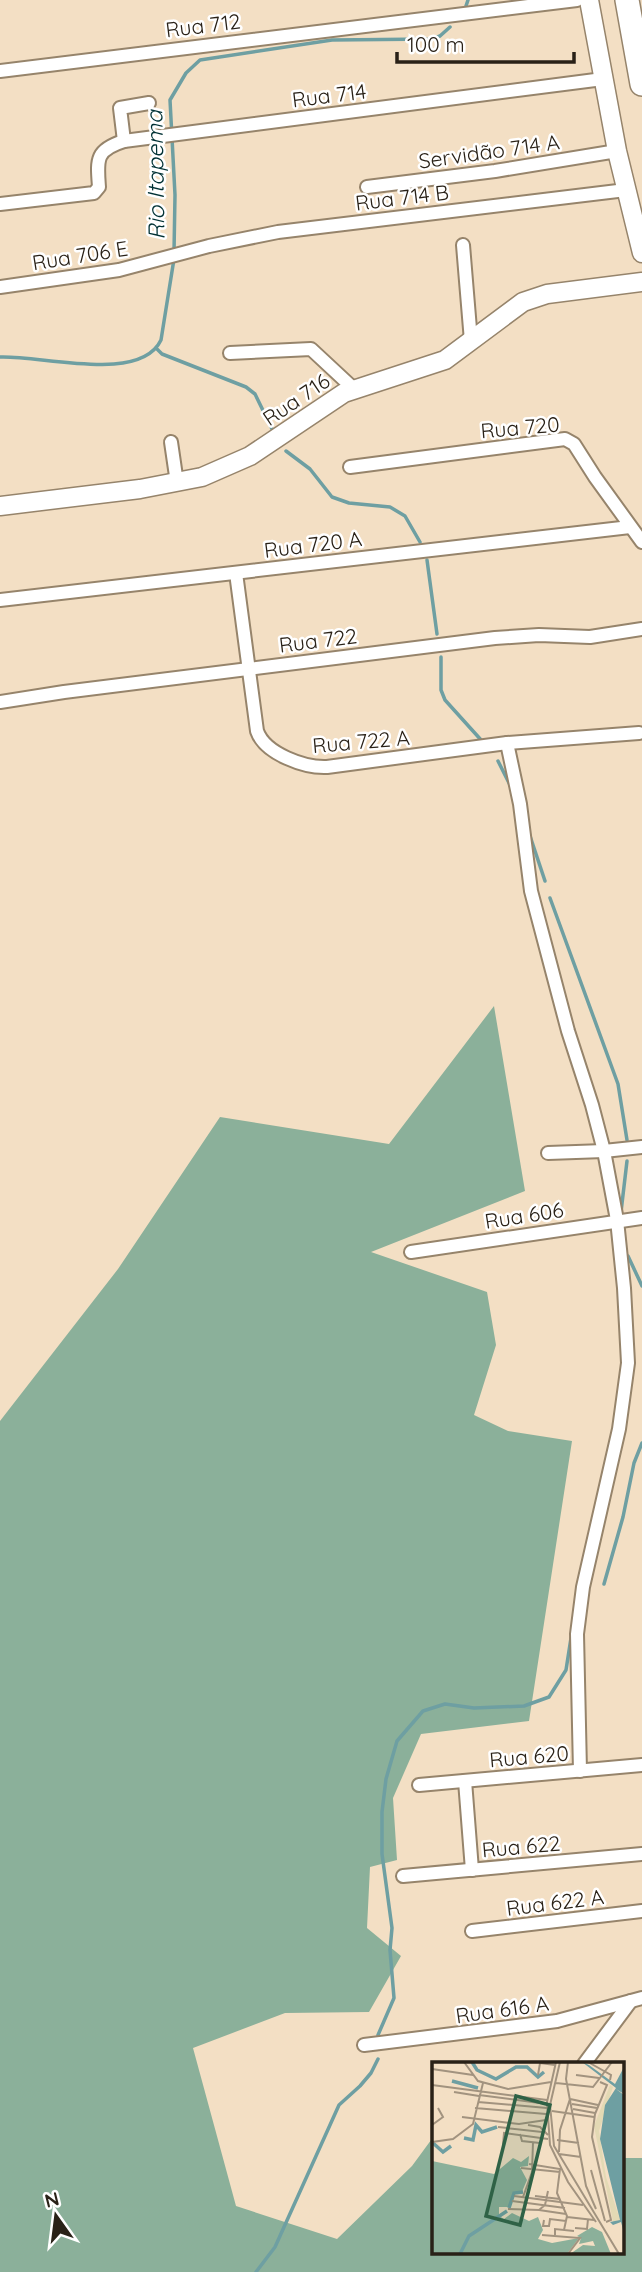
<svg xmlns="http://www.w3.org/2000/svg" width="642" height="2272" viewBox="0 0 642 2272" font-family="Quicksand,sans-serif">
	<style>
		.forest { fill: #8bb09a }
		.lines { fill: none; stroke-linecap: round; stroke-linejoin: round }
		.stream { stroke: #6e9fa2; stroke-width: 3.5 }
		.street-casing { stroke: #96846b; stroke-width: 16 }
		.secondary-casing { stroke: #96846b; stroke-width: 21 }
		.highway-casing { stroke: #96846b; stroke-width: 26 }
		.street { stroke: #fff; stroke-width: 12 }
		.secondary { stroke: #fff; stroke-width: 18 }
		.highway { stroke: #fff; stroke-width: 23 }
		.labels { text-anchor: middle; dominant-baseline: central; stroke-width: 5; stroke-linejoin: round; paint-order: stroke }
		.street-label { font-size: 21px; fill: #292117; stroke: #fff }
		.water-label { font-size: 23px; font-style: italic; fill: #003134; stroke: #fff }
		.inset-river { fill: none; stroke: #6e9fa2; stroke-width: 3.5 }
		.inset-road { fill: none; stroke: #a2937f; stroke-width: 2 }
		.view { fill: #2f6246; fill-opacity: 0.15; stroke: #2f6246; stroke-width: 3.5 }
		.inset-edge { fill: none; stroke: #292117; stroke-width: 3.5 }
	</style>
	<rect width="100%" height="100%" fill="#f3dfc4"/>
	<polygon class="forest" points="494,1006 525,1191 371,1252 487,1292 496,1345 474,1415 508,1431 572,1441 529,1721 421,1734 393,1798 397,1860 370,1867 367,1928 401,1956 369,2012 285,2013 193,2048 236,2206 337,2239 412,2166 434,2136 434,2253 623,2253 623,2158 642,2158 642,2272 0,2272 0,1421 118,1269 220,1117 389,1144"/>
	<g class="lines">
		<g class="stream">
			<polyline points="466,6 468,0"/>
			<polyline points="174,252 175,195 170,100 186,73 200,60 332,40 432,39 440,36 450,27"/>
			<polyline points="157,349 162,354 246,387 255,394 274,433"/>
			<path d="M0 357C41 355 140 384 161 340L174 259"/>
			<polyline points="286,451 310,469 332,497 349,503 390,507 405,516 420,542"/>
			<polyline points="427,560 437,634"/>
			<polyline points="441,657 441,690 445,700 482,741"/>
			<polyline points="498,761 511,787"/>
			<polyline points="529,833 545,881"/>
			<polyline points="550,898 618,1084 627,1140"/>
			<polyline points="621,1212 627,1161"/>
			<polyline points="628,1256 642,1286"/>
			<polyline points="604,1584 623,1517 634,1463 642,1443"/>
			<polyline points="378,2035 394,1998 390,1950 392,1928 382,1854 382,1812 386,1779 397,1741 423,1711 445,1704 474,1708 524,1706 549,1697 566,1670 571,1638"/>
			<polyline points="256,2272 275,2247 339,2105 360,2086 371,2073 378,2059"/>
		</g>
		<g class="street-casing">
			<g id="street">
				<polyline points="0,71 577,0"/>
				<polyline points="124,141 120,108 149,103"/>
				<polyline points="367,187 495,171 617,151"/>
				<path d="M0 204 94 193 99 187C97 160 95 150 124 141L603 79"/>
				<polyline points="463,245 471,341"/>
				<polyline points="0,287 119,270 209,246 278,232 626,190"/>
				<polyline points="230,353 311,349 354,389"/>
				<polyline points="171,442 177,483"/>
				<polyline points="350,467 565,439 574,444 595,477 642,542"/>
				<path d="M236 573 257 731C265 754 305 768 327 767L507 743 639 733"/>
				<polyline points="0,600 630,527"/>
				<polyline points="0,702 64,692 495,638 539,635 590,637 642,629"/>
				<polyline points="507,743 520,804 531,891 568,1031 592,1105 604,1151 617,1220 624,1288 628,1363 619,1429 583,1587 577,1634 580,1771"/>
				<polyline points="548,1153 604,1151 642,1147"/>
				<polyline points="411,1252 642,1218"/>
				<polyline points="465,1781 472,1870"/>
				<polyline points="419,1785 642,1765"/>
				<polyline points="403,1876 642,1854"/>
				<polyline points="472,1931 642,1911"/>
				<polyline points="364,2045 557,2021 642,1998"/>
				<polyline points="584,2064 631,2001"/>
			</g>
		</g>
		<g class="secondary-casing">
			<g id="secondary">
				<polyline points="589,0 617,151 642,253"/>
				<polyline points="0,506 140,489 202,477 250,456 344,393 445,360 523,302 547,294 642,282"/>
			</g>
		</g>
		<g class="highway-casing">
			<polyline id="highway" points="627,0 642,84"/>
		</g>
		<use href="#street" class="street"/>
		<use href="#secondary" class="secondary"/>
		<use href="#highway" class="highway"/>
	</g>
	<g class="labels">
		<g class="street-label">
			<text transform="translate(203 25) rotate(-7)">Rua 712</text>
			<text transform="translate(329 95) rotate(-7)">Rua 714</text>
			<text transform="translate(489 151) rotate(-8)">Servidão 714 A</text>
			<text transform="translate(402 197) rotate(-7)">Rua 714 B</text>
			<text transform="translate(80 255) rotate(-9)">Rua 706 E</text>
			<text transform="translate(296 399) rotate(-34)">Rua 716</text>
			<text transform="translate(520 427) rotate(-5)">Rua 720</text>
			<text transform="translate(313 544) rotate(-7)">Rua 720 A</text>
			<text transform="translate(318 640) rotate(-7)">Rua 722</text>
			<text transform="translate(361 741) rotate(-5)">Rua 722 A</text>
			<text transform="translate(524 1215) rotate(-9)">Rua 606</text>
			<text transform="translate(529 1756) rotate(-5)">Rua 620</text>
			<text transform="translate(521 1846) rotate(-5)">Rua 622</text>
			<text transform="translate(555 1902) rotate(-7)">Rua 622 A</text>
			<text transform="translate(502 2009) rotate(-8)">Rua 616 A</text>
		</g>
		<g class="water-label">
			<text transform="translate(155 175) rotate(-91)">Rio Itapema</text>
		</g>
	</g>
	<g transform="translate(432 2062)">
		<rect width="192" height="192" fill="#f3dfc4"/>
		<path d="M97 94 96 104 88 105 95 118 89 132H83L77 145H67V154L72 157 80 151 97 159 106 155 111 168 106 177 120 181 147 176 135 192H0V99L62 112 81 96 89 100ZM160 165 170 170 179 192H138L151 183 163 184 161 179 147 182 149 176 145 174Z" fill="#8bb09a"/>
		<path d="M178 23 181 25 167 69 174 115 188 158 181 160 162 64Z" fill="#e3d9b4"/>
		<path d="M150 0 157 3 183 22 192 5V32L184 27 192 33V171L189 160 181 163 178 160 188 158 168 77 173 43 184 26Z" fill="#6e9fa2"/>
		<path class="inset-river" d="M40 0 45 8 64 17 84 5H95L106 15 112 10M20 19 46 26M32 76 41 78 44 63 50 70 65 65M1 81 11 90 19 84M77 146 82 131 91 130M28 192 37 174 75 149"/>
		<path class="inset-road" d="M32 0 46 19 76 27 119 20M124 0 115 40 118 83 136 120 164 160M128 0 118 43 122 84 187 192M136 0 134 17 154 124 164 147M156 0 179 13 178 18M0 7 41 13M106 13 108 1 123 3M144 13 167 16M168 20 175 23 163 52 160 75 179 158 174 160M124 21 161 25 180 0M0 23 115 38M22 30 47 34M47 33 115 42M46 40 115 46M140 42 165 46M43 46 114 52M141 47 163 51M120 49 162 55M30 55 87 62 114 58M0 63 11 55 6 46M96 63 108 65 116 73M66 65 110 70M88 72 90 79 108 81M125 78 147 81M0 80 21 77 41 62 51 21M71 83 72 71 116 77M127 90 128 68 138 37 166 43M127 92 149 95M97 102 128 107 125 131 135 154 132 168M89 106 128 110M159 108 173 159M82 134 151 143M103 134 128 137M91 135 100 110 101 80M80 139 133 146M76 147 107 148 113 143 116 129M107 148 134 152M135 155 162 158M112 158 111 164H117L118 157 134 159M143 166 155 167 156 157M110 173 148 176 136 192M123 173V167L142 169"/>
		<path class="view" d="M84 34 118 43 88 163 54 154Z"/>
		<rect width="192" height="192" class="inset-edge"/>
	</g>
	<g transform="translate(56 2216) rotate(346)" stroke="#ffffff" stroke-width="5" paint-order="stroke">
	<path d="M0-5L12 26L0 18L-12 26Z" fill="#292117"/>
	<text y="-10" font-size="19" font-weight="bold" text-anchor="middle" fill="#292117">N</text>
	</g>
	<path d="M397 52v10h177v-10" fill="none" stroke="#292117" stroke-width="3.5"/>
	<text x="407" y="52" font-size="21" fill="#292117" stroke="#ffffff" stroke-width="5" paint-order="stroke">100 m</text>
</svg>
